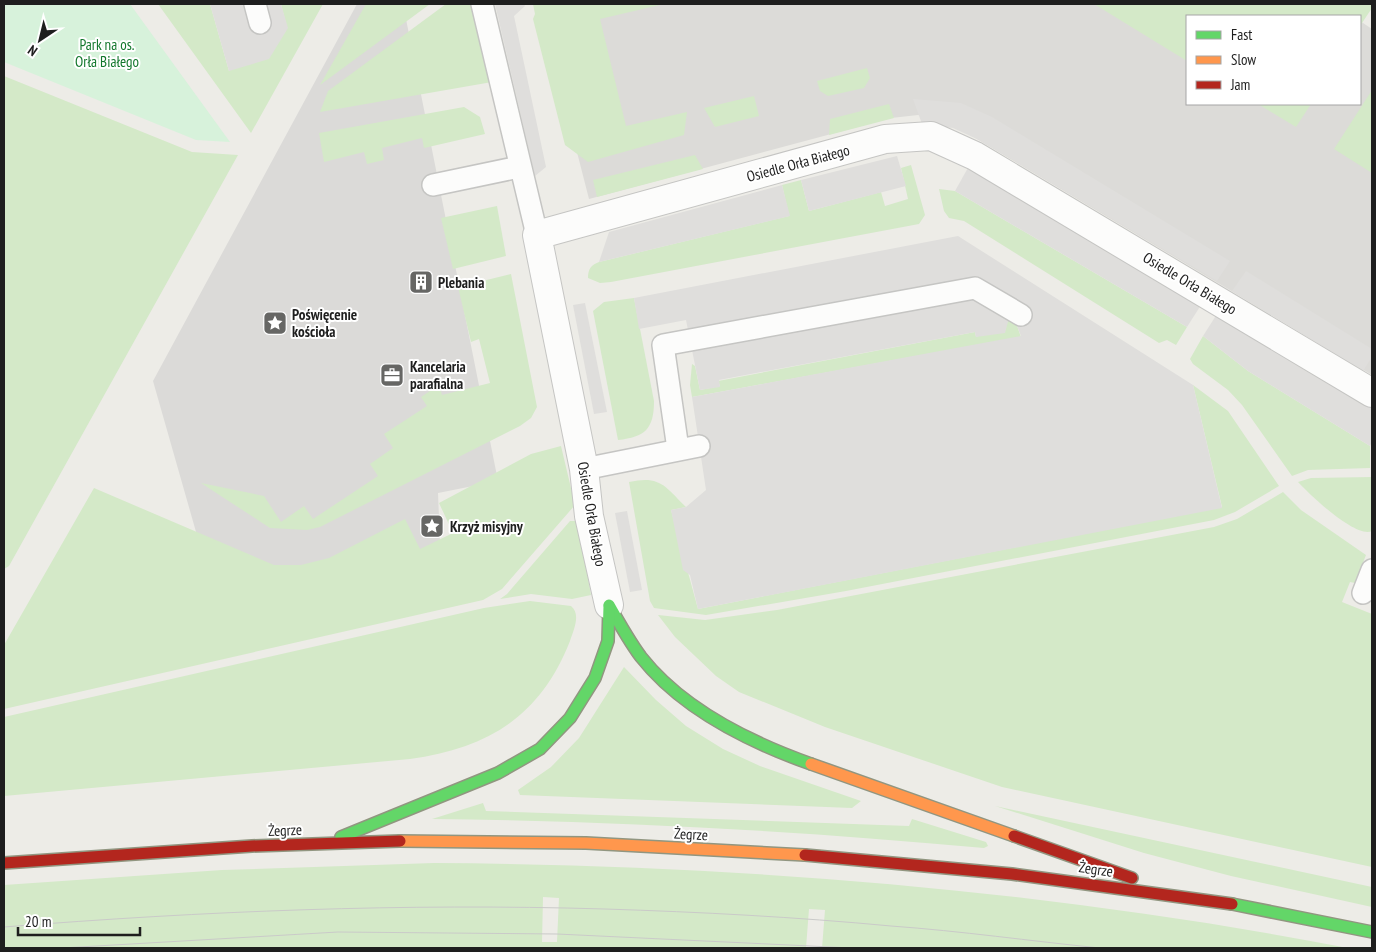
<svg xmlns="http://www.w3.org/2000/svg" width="1376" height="952" viewBox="0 0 1376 952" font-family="'PT Sans Narrow',sans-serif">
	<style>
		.residential { fill: #dcdbd8 }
		.religious { fill: #dbdad8 }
		.grass { fill: #d4e9c8; fill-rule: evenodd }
		.park { fill: #d7f2db }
		.parking { fill: #dfdedc }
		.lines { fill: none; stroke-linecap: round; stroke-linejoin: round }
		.lane-casing { stroke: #c5c5c3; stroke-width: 24 }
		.street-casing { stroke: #c5c5c3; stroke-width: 30 }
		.fast-casing { stroke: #919680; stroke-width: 14 }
		.slow-casing { stroke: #919680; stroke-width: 14 }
		.jam-casing { stroke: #919680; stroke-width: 14 }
		.lane { stroke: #fcfcfb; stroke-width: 21 }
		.street { stroke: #fcfcfb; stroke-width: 28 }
		.fast { stroke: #63d668; stroke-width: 11 }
		.slow { stroke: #ff974d; stroke-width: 11 }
		.jam { stroke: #b3261e; stroke-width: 11 }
		.tram { stroke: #cacac9; stroke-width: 1 }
		.labels { text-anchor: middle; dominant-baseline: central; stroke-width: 4; stroke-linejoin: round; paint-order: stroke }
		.park-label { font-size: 15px; fill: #12772c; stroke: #fff }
		.street-label { font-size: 15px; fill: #1e1e1e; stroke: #fff }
		.poi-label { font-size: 15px; font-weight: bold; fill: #1e1e1e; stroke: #fff; text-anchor: start }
	</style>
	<rect width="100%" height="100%" fill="#edece7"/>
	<polygon class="residential" points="539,4 1331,4 1187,16 1187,104 1360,104 1360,21 1372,29 1372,375 947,121 918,115 891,118 589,199"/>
	<polygon class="religious" points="357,4 403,4 498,481 438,493 442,592 214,595 153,381"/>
	<g class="grass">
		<polygon points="158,4 210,4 229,71 287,28 281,4 323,4 251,133"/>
		<polygon points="366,4 430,4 320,85"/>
		<polygon points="446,4 471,4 492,82 320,112 328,91"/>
		<polygon points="533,4 664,4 600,19 626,126 687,112 684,135 588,162 565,145 533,19 535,14"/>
		<polygon points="1094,4 1372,4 1372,8 1360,26 1360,16 1187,16 1187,61"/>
		<polygon points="867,68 870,78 864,88 828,96 820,91 817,81"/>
		<polygon points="4,76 192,152 238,155 9,566 4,569"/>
		<polygon points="1372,90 1372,173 1334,149"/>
		<polygon points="754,96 759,116 715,127 704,108"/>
		<polygon points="889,104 894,118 829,135 830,119"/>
		<polygon points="1258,104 1311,104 1296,127"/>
		<polygon points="464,107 480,117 485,134 424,148 422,138 382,148 384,160 367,164 364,152 324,162 319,133"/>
		<polygon points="695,155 703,169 597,197 593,180"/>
		<path d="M911 165 925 215 919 224 611 282 600 283 588 278C588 269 591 265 599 262L789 216 782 185 801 180 809 211 881 192 885 206 908 199 901 168Z"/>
		<polygon points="939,189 955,191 1187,327 1176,345 1167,340 1159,343 964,221 949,218 944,211"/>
		<polygon points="497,206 506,256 453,269 441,218"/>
		<polygon points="511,274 537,407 531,418 520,426 320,527 307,530 270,528 201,483 264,496 281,522 304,506 313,519 378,476 370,464 393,448 384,434 427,406 421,397 439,385 442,395 490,383 479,339 471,342 458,287"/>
		<path d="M634 298 654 401C654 429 645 437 618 440L593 311 604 302Z"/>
		<polygon points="1009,317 1017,326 1021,337 692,397 690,385 692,364 695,366 700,390 720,386 718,381 975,332 976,337 1007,323"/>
		<polygon points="1203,336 1248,371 1370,446 1370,468 1308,470 1292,476 1242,405 1228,390 1193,364 1190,359"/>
		<path d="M1193 385 1228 411 1279 486 1235 512 1214 520 846 591 706 615 654 608 650 601 629 482C660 475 665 486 686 507L671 510 698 609 1222 507Z"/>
		<polygon points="561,446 575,505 502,589 483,600 4,709 4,645 94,488 274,565 301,565 329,558 405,519 420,549 453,533 439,503 531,454"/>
		<path d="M1372 477V531C1356 539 1309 494 1298 482L1311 478Z"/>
		<polygon points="1283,492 1301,510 1366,555 1355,583 1350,582 1342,602 1372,614 1372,867 1002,787 825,727 739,692 716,676 675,637 658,615 705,620 777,610 1214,527 1237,519"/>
		<polygon points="570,521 578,521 591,595 572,599 531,594 500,599 507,594"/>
		<path d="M530 601 571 606C581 614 574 629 570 641 540 717 488 748 410 759L4 796V717L484 608Z"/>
		<polygon points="624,667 656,700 686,726 723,749 760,766 861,801 852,808 520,795 518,790 551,767 579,738"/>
		<path d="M483 803 486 811 909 826 912 819 986 842 988 846 984 848C800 831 616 821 432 819Z"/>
		<polygon points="995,806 1372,887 1372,907 1231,876 1144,853"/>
		<path d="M434 863C741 865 1047 890 1348 948H822L825 910 809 909 806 948H4V885L222 870ZM543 897 559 898 557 942H542Z"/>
	</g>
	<polygon class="park" points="4,4 130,4 230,142 196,140 4,62"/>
	<g class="parking">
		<polygon points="210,4 281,4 288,28 269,59 229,71"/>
		<polygon points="495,4 524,4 525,6 514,16 546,167 535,176"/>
		<polygon points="913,99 961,103 992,117 1230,261 1217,281 979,140 953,128 922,124"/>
		<polygon points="897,156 906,186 809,211 801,180"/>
		<polygon points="969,166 1201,305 1187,327 955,191"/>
		<polygon points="782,185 790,216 599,262 609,232"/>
		<polygon points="958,236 1193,385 1222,508 698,609 690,575 683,570 671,510 686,507 706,490 692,397 1021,336 1017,326 1009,318 1005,333 976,337 975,332 719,380 720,387 700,390 686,320 639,329 634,298"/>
		<polygon points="1246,271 1372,349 1372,357 1363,371 1232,291"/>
		<polygon points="585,303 607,412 594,414 573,305"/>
		<polygon points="1217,314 1372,408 1372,442 1370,446 1248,371 1203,336"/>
		<polygon points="627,511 642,590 630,592 615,513"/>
	</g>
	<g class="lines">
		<g class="lane-casing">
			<g id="lane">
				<polyline points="255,4 260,23"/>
				<polyline points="482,4 537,235"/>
				<polyline points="433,185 519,167"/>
				<polyline points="678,449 663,345 975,288 1021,315"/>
				<polyline points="584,469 699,446"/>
				<polyline points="1363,593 1372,570"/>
			</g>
		</g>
		<g class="street-casing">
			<polyline id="street" points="609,605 589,516 584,469 537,235 885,139 931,136 975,156 1372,393"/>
		</g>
		<g class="fast-casing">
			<g id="fast">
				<path d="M609 605C619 623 629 641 641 657 682 709 749 742 811 764"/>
				<polyline points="341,837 498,773 540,749 570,718 595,678 608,641 609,606"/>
				<polyline points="1232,904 1372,932"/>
			</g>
		</g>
		<g class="slow-casing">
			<g id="slow">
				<polyline points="811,764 1014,836"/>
				<polyline points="400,841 586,843 805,855"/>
			</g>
		</g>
		<g class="jam-casing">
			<g id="jam">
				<polyline points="1014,836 1132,878"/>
				<polyline points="805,855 1012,874 1232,904"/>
				<polyline points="4,863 252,846 400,841"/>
			</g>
		</g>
		<use href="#lane" class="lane"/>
		<use href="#street" class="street"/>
		<use href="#fast" class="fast"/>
		<use href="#slow" class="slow"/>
		<use href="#jam" class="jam"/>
		<g class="tram">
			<path d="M4 927C204 911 404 903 605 909 700 912 796 917 891 926 961 931 1030 941 1100 948"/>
			<polyline points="62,948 338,932 557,934 852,948"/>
		</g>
	</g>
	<defs>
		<g id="building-square" transform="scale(1.25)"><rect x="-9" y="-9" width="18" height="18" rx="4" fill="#666664" stroke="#fff"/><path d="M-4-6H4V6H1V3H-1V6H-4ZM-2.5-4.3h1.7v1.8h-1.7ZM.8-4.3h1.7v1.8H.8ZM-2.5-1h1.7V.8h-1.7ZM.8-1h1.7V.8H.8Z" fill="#fff"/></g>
		<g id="sight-square" transform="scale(1.25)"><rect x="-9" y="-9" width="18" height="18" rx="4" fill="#666664" stroke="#fff"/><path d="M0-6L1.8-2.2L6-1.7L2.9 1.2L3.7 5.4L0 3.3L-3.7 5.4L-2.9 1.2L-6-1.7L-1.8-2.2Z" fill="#fff"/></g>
		<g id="office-square" transform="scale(1.25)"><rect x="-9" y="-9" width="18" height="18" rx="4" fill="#666664" stroke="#fff"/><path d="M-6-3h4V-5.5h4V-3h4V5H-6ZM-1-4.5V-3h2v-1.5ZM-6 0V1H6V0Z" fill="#fff"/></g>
	</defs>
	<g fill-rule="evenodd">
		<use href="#building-square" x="421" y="282"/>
		<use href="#sight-square" x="275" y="323"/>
		<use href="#office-square" x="392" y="375"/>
		<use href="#sight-square" x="432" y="526"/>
	</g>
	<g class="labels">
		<g class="park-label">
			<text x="107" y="44">Park na os.<tspan x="107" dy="17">Orła Białego</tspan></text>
		</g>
		<g class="street-label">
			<text transform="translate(798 163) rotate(-15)">Osiedle Orła Białego</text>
			<text transform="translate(1190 283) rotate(31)">Osiedle Orła Białego</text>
			<text transform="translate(592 514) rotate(80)">Osiedle Orła Białego</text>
			<text transform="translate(285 830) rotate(-2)">Żegrze</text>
			<text transform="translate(691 834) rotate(3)">Żegrze</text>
			<text transform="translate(1096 869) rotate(8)">Żegrze</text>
		</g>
		<g class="poi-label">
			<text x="438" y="282">Plebania</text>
			<text x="292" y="314">Poświęcenie<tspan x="292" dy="17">kościoła</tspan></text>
			<text x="410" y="366">Kancelaria<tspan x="410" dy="17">parafialna</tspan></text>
			<text x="450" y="526">Krzyż misyjny</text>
		</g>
	</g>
	<rect width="1376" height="952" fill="none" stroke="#1e1e1e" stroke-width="10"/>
	<rect x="1186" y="15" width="175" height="90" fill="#ffffff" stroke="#a5a5a5"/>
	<rect x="1196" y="31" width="25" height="8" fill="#63d668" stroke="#a5a5a5"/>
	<text x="1231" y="40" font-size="15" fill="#1e1e1e">Fast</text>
	<rect x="1196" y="56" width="25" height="8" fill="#ff974d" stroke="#a5a5a5"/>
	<text x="1231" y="65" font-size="15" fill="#1e1e1e">Slow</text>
	<rect x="1196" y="81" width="25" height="8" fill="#b3261e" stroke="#a5a5a5"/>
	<text x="1231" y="90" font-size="15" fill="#1e1e1e">Jam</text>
	<g transform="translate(40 40) rotate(215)" stroke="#ffffff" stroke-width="4" paint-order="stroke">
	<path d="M0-4L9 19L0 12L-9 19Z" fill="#1e1e1e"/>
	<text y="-8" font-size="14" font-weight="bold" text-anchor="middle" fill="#1e1e1e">N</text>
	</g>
	<path d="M18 927v8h122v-8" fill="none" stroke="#1e1e1e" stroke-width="2.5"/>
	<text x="25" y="927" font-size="15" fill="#1e1e1e" stroke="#ffffff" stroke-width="4" paint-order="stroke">20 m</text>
</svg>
